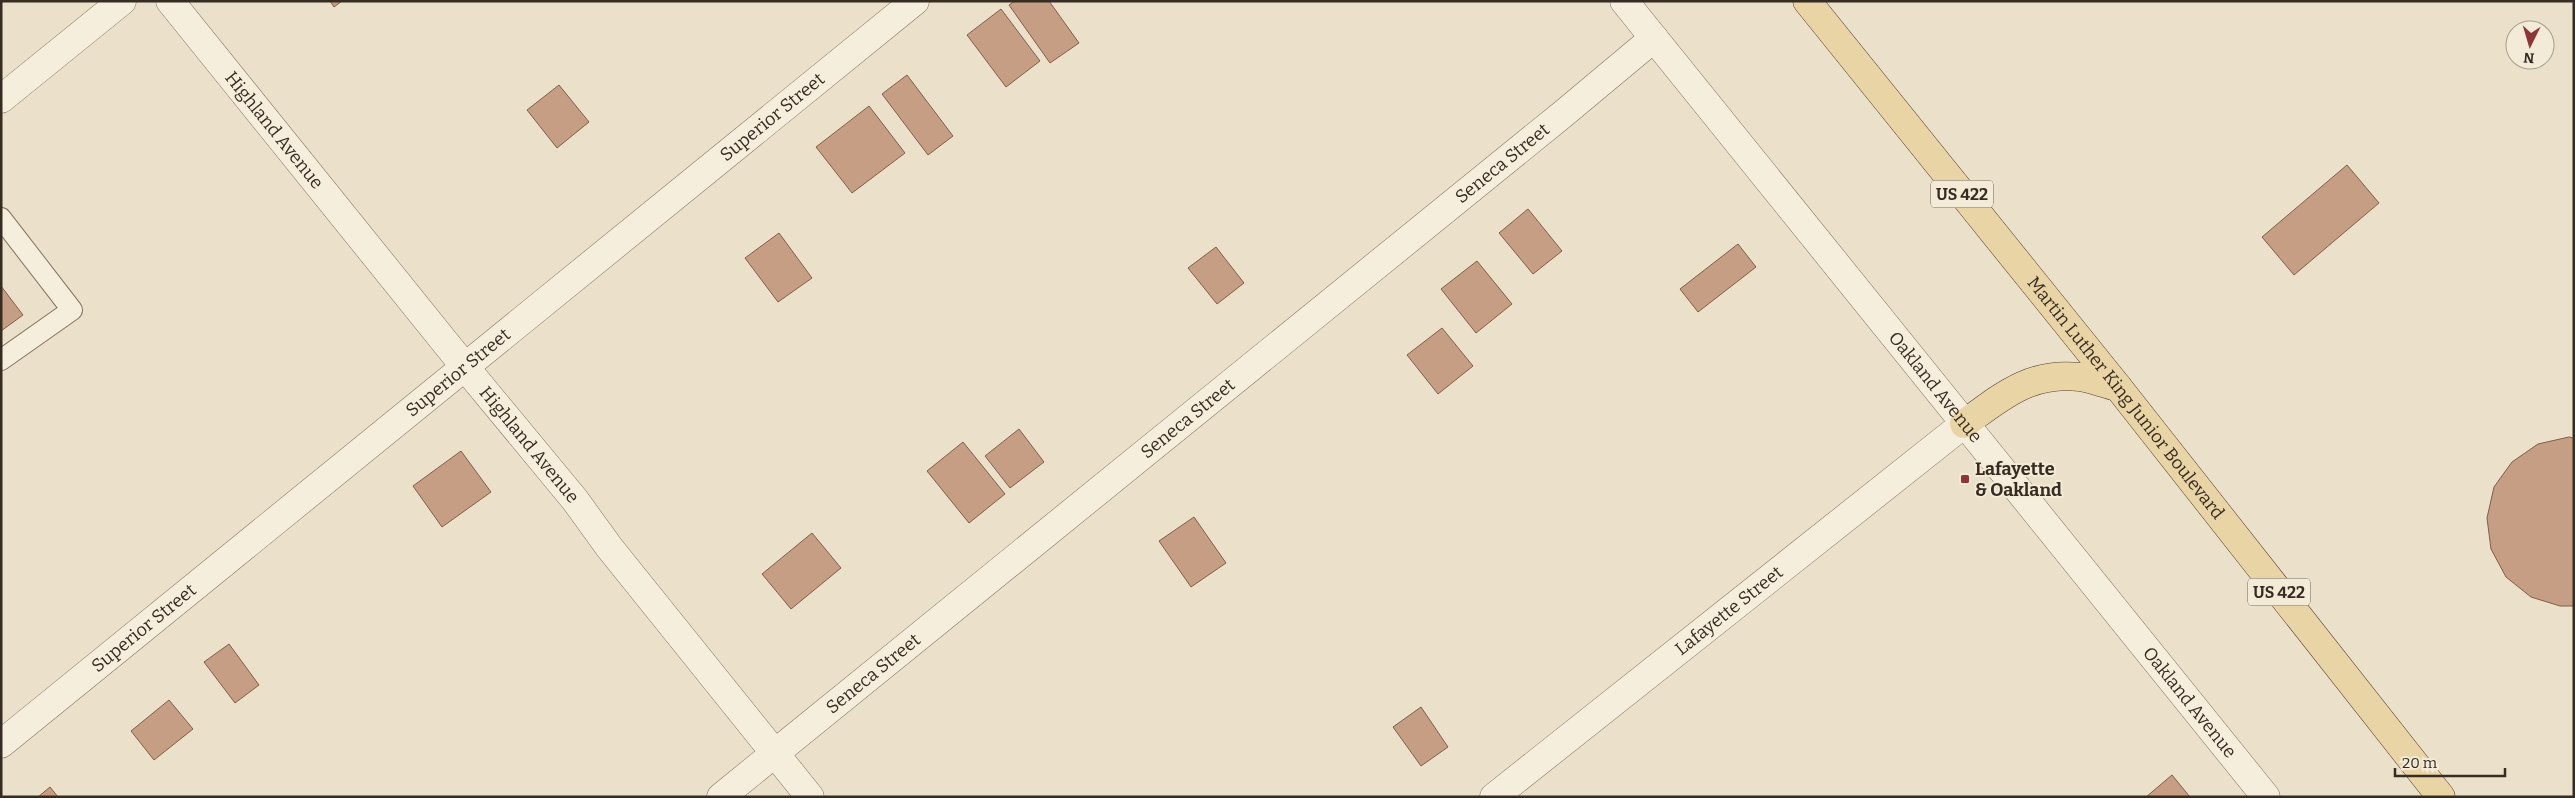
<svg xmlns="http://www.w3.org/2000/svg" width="2575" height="798" viewBox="0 0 2575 798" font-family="Bitter,serif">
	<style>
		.building { fill: #c59e83; stroke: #825e48 }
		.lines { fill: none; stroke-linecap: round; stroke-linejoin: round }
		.lane-casing { stroke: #857360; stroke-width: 22 }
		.street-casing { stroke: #857360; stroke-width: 29 }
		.primary-casing { stroke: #544233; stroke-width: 29 }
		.lane { stroke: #f6eedc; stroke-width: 20 }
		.street { stroke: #f6eedc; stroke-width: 28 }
		.primary { stroke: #e9d4a6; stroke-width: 28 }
		.poi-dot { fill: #8f3537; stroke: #f3ebd8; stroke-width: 2 }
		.labels { text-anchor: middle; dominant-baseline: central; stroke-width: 4; stroke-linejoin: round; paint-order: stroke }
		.shield { fill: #f3ebd8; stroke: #6f6559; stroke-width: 1 }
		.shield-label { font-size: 16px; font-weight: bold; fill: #372c22 }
		.street-label { font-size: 18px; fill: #372c22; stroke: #f3ebd8 }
		.poi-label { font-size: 18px; font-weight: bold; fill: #372c22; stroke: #f3ebd8; text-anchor: start }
	</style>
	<rect width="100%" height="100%" fill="#ebe0c9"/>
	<g class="building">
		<polygon points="330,1 342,1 334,7"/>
		<polygon points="1015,1 1049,1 1079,43 1050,63 1009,5"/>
		<polygon points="1001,9 1040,61 1006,87 967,35"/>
		<polygon points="907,75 953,136 928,155 882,94"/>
		<polygon points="559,85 589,122 557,148 527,110"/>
		<polygon points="869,106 905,153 852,193 816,147"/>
		<polygon points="2347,165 2379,203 2294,275 2262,237"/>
		<polygon points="1528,209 1562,251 1533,274 1499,233"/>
		<polygon points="779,233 812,278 778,302 745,258"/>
		<polygon points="1738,244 1756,267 1698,312 1680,289"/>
		<polygon points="1216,247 1244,283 1217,304 1188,268"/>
		<polygon points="1477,261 1512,304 1476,333 1441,289"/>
		<polygon points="1,286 23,315 1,331"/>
		<polygon points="1442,328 1473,366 1438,394 1407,355"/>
		<polygon points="1019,429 1044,462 1010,488 985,456"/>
		<polygon points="2569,437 2574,438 2574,606 2560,606 2531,597 2506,577 2491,549 2487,518 2494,487 2512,462 2538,444"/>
		<polygon points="963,442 1005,494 969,523 927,471"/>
		<polygon points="461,451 491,492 442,527 413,486"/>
		<polygon points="1194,517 1226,563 1191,587 1159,541"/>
		<polygon points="812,533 841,568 791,609 762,574"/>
		<polygon points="229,644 259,685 235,703 204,662"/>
		<polygon points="169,700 193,729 154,760 131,731"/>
		<polygon points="1421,707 1448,747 1421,766 1393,727"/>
		<polygon points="2172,775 2190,797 2146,797"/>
		<polygon points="50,787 58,797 38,797"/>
	</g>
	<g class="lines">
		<g class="lane-casing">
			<polyline id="lane" points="1,218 72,310 1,360"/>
		</g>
		<g class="street-casing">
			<g id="street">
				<path id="s1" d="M170 1 465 367 575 500 609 547 810 797"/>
				<path id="s2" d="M1624 1 2266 797"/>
				<polyline points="1,99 122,1"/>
				<path id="s3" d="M1 744 915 1"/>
				<path id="s4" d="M721 797 1563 114 1654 38"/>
				<path id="s5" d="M1494 797 1964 424"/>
			</g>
		</g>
		<g class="primary-casing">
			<g id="primary">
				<path id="s6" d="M1807 1 2118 387 2441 797"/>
				<path d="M1964 424C2001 397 2030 371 2080 377 2092 379 2105 384 2118 387"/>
			</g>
		</g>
		<use href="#lane" class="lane"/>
		<use href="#street" class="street"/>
		<use href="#primary" class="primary"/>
	</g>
	<rect class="poi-dot" x="1960" y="474" width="10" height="10" rx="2.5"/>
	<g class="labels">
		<g class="shield">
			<rect x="1931" y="180.5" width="62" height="27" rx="4"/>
			<rect x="2248" y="578.5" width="62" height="27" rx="4"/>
		</g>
		<g class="shield-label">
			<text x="1962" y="194">US 422</text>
			<text x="2279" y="592">US 422</text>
		</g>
		<g class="street-label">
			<text stroke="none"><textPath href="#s3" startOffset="994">Superior Street</textPath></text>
			<text stroke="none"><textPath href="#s1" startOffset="166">Highland Avenue</textPath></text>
			<text stroke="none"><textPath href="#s4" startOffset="1006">Seneca Street</textPath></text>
			<text stroke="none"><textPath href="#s3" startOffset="589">Superior Street</textPath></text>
			<text stroke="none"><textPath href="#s2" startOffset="496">Oakland Avenue</textPath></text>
			<text stroke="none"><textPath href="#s6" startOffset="509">Martin Luther King Junior Boulevard</textPath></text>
			<text stroke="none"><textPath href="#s4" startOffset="601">Seneca Street</textPath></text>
			<text stroke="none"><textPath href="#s1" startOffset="571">Highland Avenue</textPath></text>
			<text stroke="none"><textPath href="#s5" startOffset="300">Lafayette Street</textPath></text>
			<text stroke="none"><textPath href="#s3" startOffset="184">Superior Street</textPath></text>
			<text stroke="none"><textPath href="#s4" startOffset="196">Seneca Street</textPath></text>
			<text stroke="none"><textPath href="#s2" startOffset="901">Oakland Avenue</textPath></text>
		</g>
		<g class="poi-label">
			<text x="1975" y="469">Lafayette<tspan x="1975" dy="21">&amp; Oakland</tspan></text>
		</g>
	</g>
	<rect width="2575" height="798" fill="none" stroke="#372c22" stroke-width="5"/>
	<g transform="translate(2530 45) rotate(185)"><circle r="24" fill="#f3ebd8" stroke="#a89f8f"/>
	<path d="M0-4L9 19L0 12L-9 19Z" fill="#8f3537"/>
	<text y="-8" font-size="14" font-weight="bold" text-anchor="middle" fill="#372c22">N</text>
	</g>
	<path d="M2395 768v8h110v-8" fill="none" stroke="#372c22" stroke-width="2.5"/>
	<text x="2402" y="768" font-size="15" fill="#372c22" stroke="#f3ebd8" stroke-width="4" paint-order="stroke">20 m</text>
</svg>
